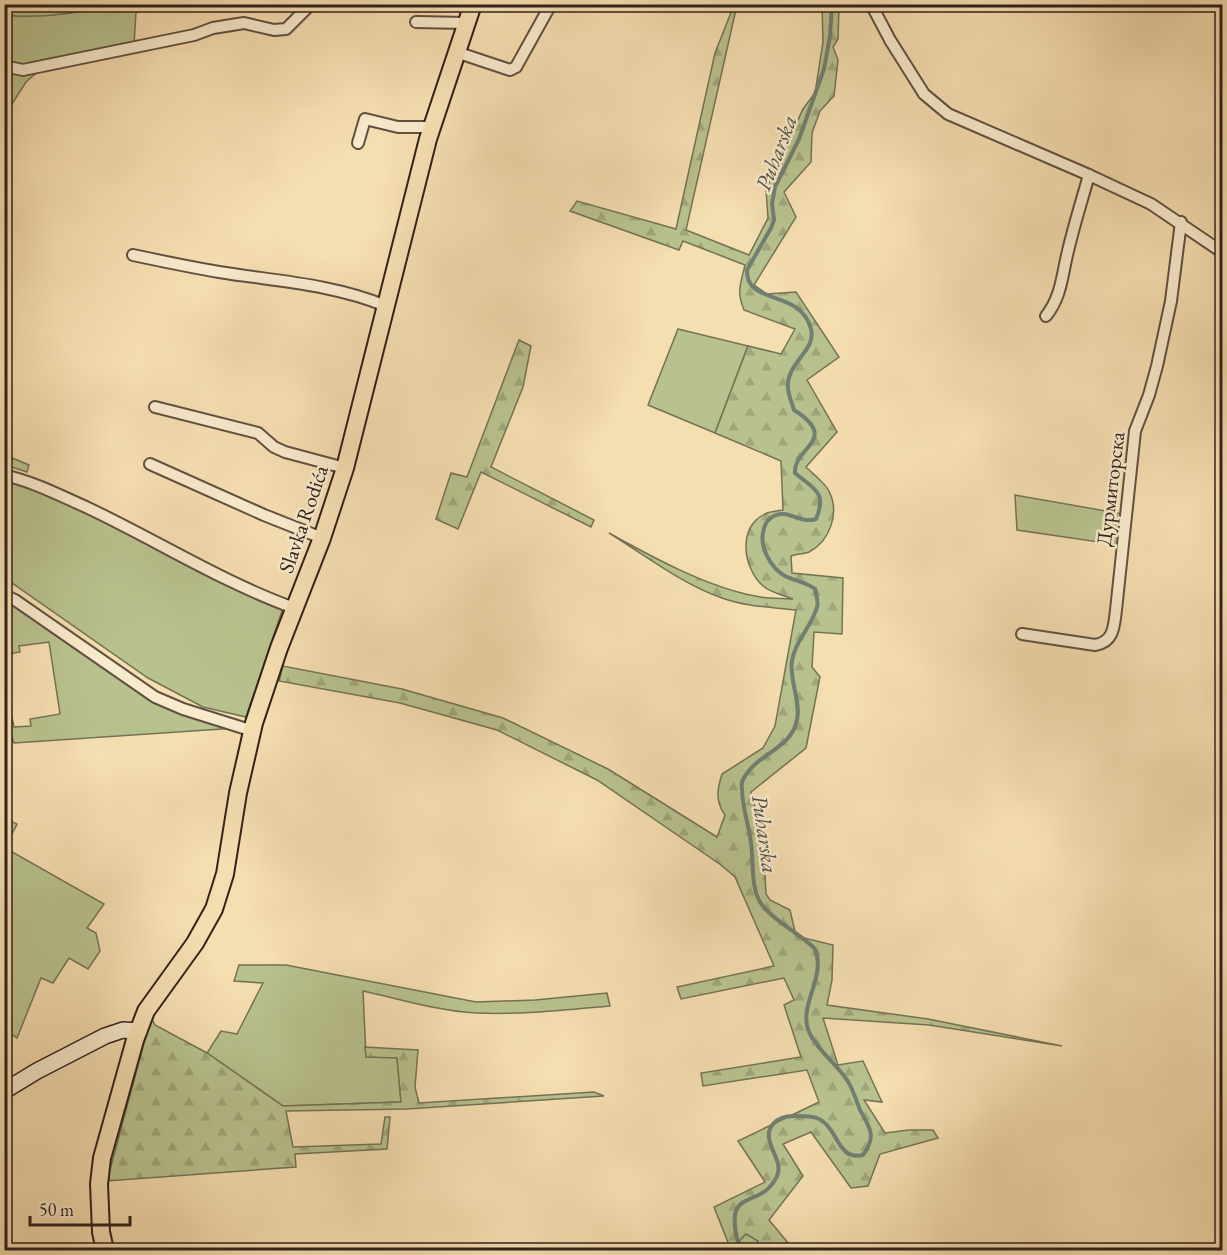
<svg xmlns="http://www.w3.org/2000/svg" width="1227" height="1255" viewBox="0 0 1227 1255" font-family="'EB Garamond',serif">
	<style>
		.green { fill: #b8c28e; stroke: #747255; stroke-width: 1.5 }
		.forest { fill: url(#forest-firs); stroke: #747255; stroke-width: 1.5 }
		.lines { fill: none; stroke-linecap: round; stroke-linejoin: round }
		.stream { stroke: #717e72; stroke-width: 4 }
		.minor-casing { stroke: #615041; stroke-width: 14 }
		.secondary-casing { stroke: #30211c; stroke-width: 18 }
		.primary-casing { stroke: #30211c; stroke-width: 20 }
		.minor { stroke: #f8eacc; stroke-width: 10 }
		.secondary { stroke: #f8eacc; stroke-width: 15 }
		.primary { stroke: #f5deb0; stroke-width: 16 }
		.labels { text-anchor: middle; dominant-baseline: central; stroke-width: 5; stroke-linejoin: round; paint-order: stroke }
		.street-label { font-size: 21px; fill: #30211c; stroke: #f8eacc }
		.water-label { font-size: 22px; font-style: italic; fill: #505047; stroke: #f8eacc }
	</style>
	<defs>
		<pattern id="forest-firs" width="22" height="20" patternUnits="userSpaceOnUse" patternTransform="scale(1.5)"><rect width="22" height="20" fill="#b8c28e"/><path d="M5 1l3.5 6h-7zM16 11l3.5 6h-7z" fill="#9ea67a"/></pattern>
	</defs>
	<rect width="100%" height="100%" fill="#f5deb0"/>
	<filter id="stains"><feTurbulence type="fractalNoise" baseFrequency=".00333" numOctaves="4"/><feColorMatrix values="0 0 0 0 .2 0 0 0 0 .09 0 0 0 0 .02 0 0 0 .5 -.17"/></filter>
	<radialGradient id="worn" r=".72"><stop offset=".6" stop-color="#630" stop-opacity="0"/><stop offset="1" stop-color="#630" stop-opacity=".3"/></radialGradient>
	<g class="green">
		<path d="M109 5H182L136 12 134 45 41 69 26 82 5 115V15C41 19 74 14 109 5Z"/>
		<polygon points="678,329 748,346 715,433 648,405"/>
		<polygon points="5,455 29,465 27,472 5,465"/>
		<polygon points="5,474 284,605 246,717 203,707 148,678 5,578"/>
		<polygon points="1015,495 1123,514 1119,545 1017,530"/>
		<polygon points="8,602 13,602 156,701 237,728 14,743 5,719 4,680 14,727 31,726 30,719 60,714 49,642 19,646 20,652 9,654 5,633 5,604"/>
		<polygon points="4,818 17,824 5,848 104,904 87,928 96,933 100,951 88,969 69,958 53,983 41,978 17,1038 5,1029"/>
		<path d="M239 965H286L476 1002 535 1000 607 993 610 1006C565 1010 520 1015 476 1013 438 1011 400 999 363 991L366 1057H397L401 1102 283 1106 207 1053 221 1031 237 1034 263 983 234 981Z"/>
		<polygon points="746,1233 758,1241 761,1250 746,1250 739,1241"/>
	</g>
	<g class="forest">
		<path d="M5 4H109V5C74 14 41 19 5 15Z"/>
		<path d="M734 5H737L686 230 749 255 768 218 766 189 803 109 815 93 823 42 822 5H839L838 39 833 47 838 60 834 96 820 111 812 133 811 162 784 192 796 217 754 285 767 294 796 292 839 357 807 380 837 432 806 467C813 474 824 482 829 491 840 513 830 541 809 552 804 554 796 554 791 556L792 573 843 578 842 634 814 632 812 667 820 677 806 748 751 792 763 836 766 894 770 900 790 910 796 936 833 945 832 980 827 1005 928 1019 1062 1046 929 1025 823 1018 838 1065 863 1061 882 1102 864 1100 885 1133 909 1130H933L938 1138 880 1154 868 1186 851 1188 811 1132 783 1144 803 1176 769 1220 794 1250H761L758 1241 746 1234 739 1241 746 1250H731L714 1207 765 1182 738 1141 819 1102 807 1070 703 1086 701 1073 801 1057 784 1005 794 1000 784 978 681 999 677 987 774 966 735 877 721 865 597 780 497 730 400 703 279 681 283 666 402 689 503 718 608 769 717 837 725 815C715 801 717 790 722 774L763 748 775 726 796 610C771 607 747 607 722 598 682 584 645 555 609 533 652 557 707 587 755 596 767 599 781 598 793 599 784 595 771 593 763 586 743 568 737 527 765 514 770 511 778 511 783 510L781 461 715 433 748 346 781 354 795 329 744 310C736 291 741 283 745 265L683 241 679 250 570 211 577 201 676 229 715 53Z"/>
		<polygon points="519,340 531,346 523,387 491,467 594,520 591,527 481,472 458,529 436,519 451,473 467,477"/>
		<polygon points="151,1017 155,1025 207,1053 283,1106 401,1102 397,1058 366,1057 365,1047 418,1050 415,1087 419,1103 594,1092 604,1096 407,1109 286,1111 293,1147 381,1144 385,1117 390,1117 387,1149 295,1154 296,1167 107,1181"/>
	</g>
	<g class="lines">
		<path class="stream" d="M740 1250C720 1182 760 1213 777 1176 785 1159 759 1141 773 1124 778 1118 787 1116 794 1116 800 1116 811 1116 817 1118 839 1127 836 1161 863 1155 877 1136 870 1128 860 1110 856 1100 853 1089 847 1080 836 1063 819 1052 810 1034 796 1007 827 978 815 949 799 932 777 924 762 905 750 889 754 862 751 843 749 825 742 807 742 789 741 784 742 780 745 776 759 753 791 749 797 720 801 701 789 680 792 661 795 641 812 626 817 607 819 602 816 595 815 589 806 582 795 581 785 576 771 568 760 548 763 533 764 524 768 518 776 515 791 510 799 524 816 519 828 491 812 488 795 473 793 447 841 440 794 410 792 403 788 395 788 387 786 363 817 350 811 329 800 288 746 306 747 270L771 228 774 220 772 204 775 187 799 139 824 69 830 36 832 4"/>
		<g class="minor-casing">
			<g id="minor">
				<polyline points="871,4 890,40 924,94 948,114 1089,175 1151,204 1222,252"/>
				<polyline points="416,22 466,23"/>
				<polyline points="456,52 510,70 516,67 551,4"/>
				<polyline points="4,66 23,70 194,35 213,28 244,23 274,30 286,29 311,4"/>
				<polyline points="358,143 365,119 398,127 432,127"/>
				<path d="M133 255C161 261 190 267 219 272 275 281 333 284 386 306"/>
				<path d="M1046 316C1062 296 1062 274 1068 251 1074 225 1082 200 1089 175"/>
				<polyline points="155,407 258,433 274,447 285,452 345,468"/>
				<polyline points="150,464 264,515 322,538"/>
				<path d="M4 475C34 482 59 495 86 507 156 540 222 582 294 608"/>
				<polyline points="4,595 15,600 155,697 183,709 253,731"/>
				<path d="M1022 634 1095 645C1114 642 1114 626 1116 610L1135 431 1149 395 1157 366 1171 301 1181 222"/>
			</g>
		</g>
		<g class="secondary-casing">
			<polyline id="secondary" points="4,1091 37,1071 105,1036 123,1030 139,1031"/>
		</g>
		<g class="primary-casing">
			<polyline id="primary" points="105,1250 101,1232 99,1184 102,1158 135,1040 146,1011 195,943 214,909 225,874 238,793 254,723 279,648 322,538 345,468 428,139 473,4"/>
		</g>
		<use href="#minor" class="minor"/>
		<use href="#secondary" class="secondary"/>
		<use href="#primary" class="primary"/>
	</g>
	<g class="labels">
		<g class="street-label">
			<text transform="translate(1110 489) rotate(-83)">Дурмиторска</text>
			<text transform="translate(303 519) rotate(-71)">Slavka Rodića</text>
		</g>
		<g class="water-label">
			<text transform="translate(776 153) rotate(-69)">Puharska</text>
			<text transform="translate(765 834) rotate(82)">Puharska</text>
		</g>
	</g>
	<rect width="1227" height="1255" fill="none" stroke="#f5deb0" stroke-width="24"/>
	<rect x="6" y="6" width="1215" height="1243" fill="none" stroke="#30211c" stroke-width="3"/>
	<rect x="12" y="12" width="1203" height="1231" fill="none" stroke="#30211c" stroke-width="1.5"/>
	<path d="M30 1216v9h100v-9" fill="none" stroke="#30211c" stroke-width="3"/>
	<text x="39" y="1216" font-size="18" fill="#30211c" stroke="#f8eacc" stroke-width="4.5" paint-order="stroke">50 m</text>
	<rect width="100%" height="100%" filter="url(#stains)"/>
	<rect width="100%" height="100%" fill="url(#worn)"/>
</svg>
